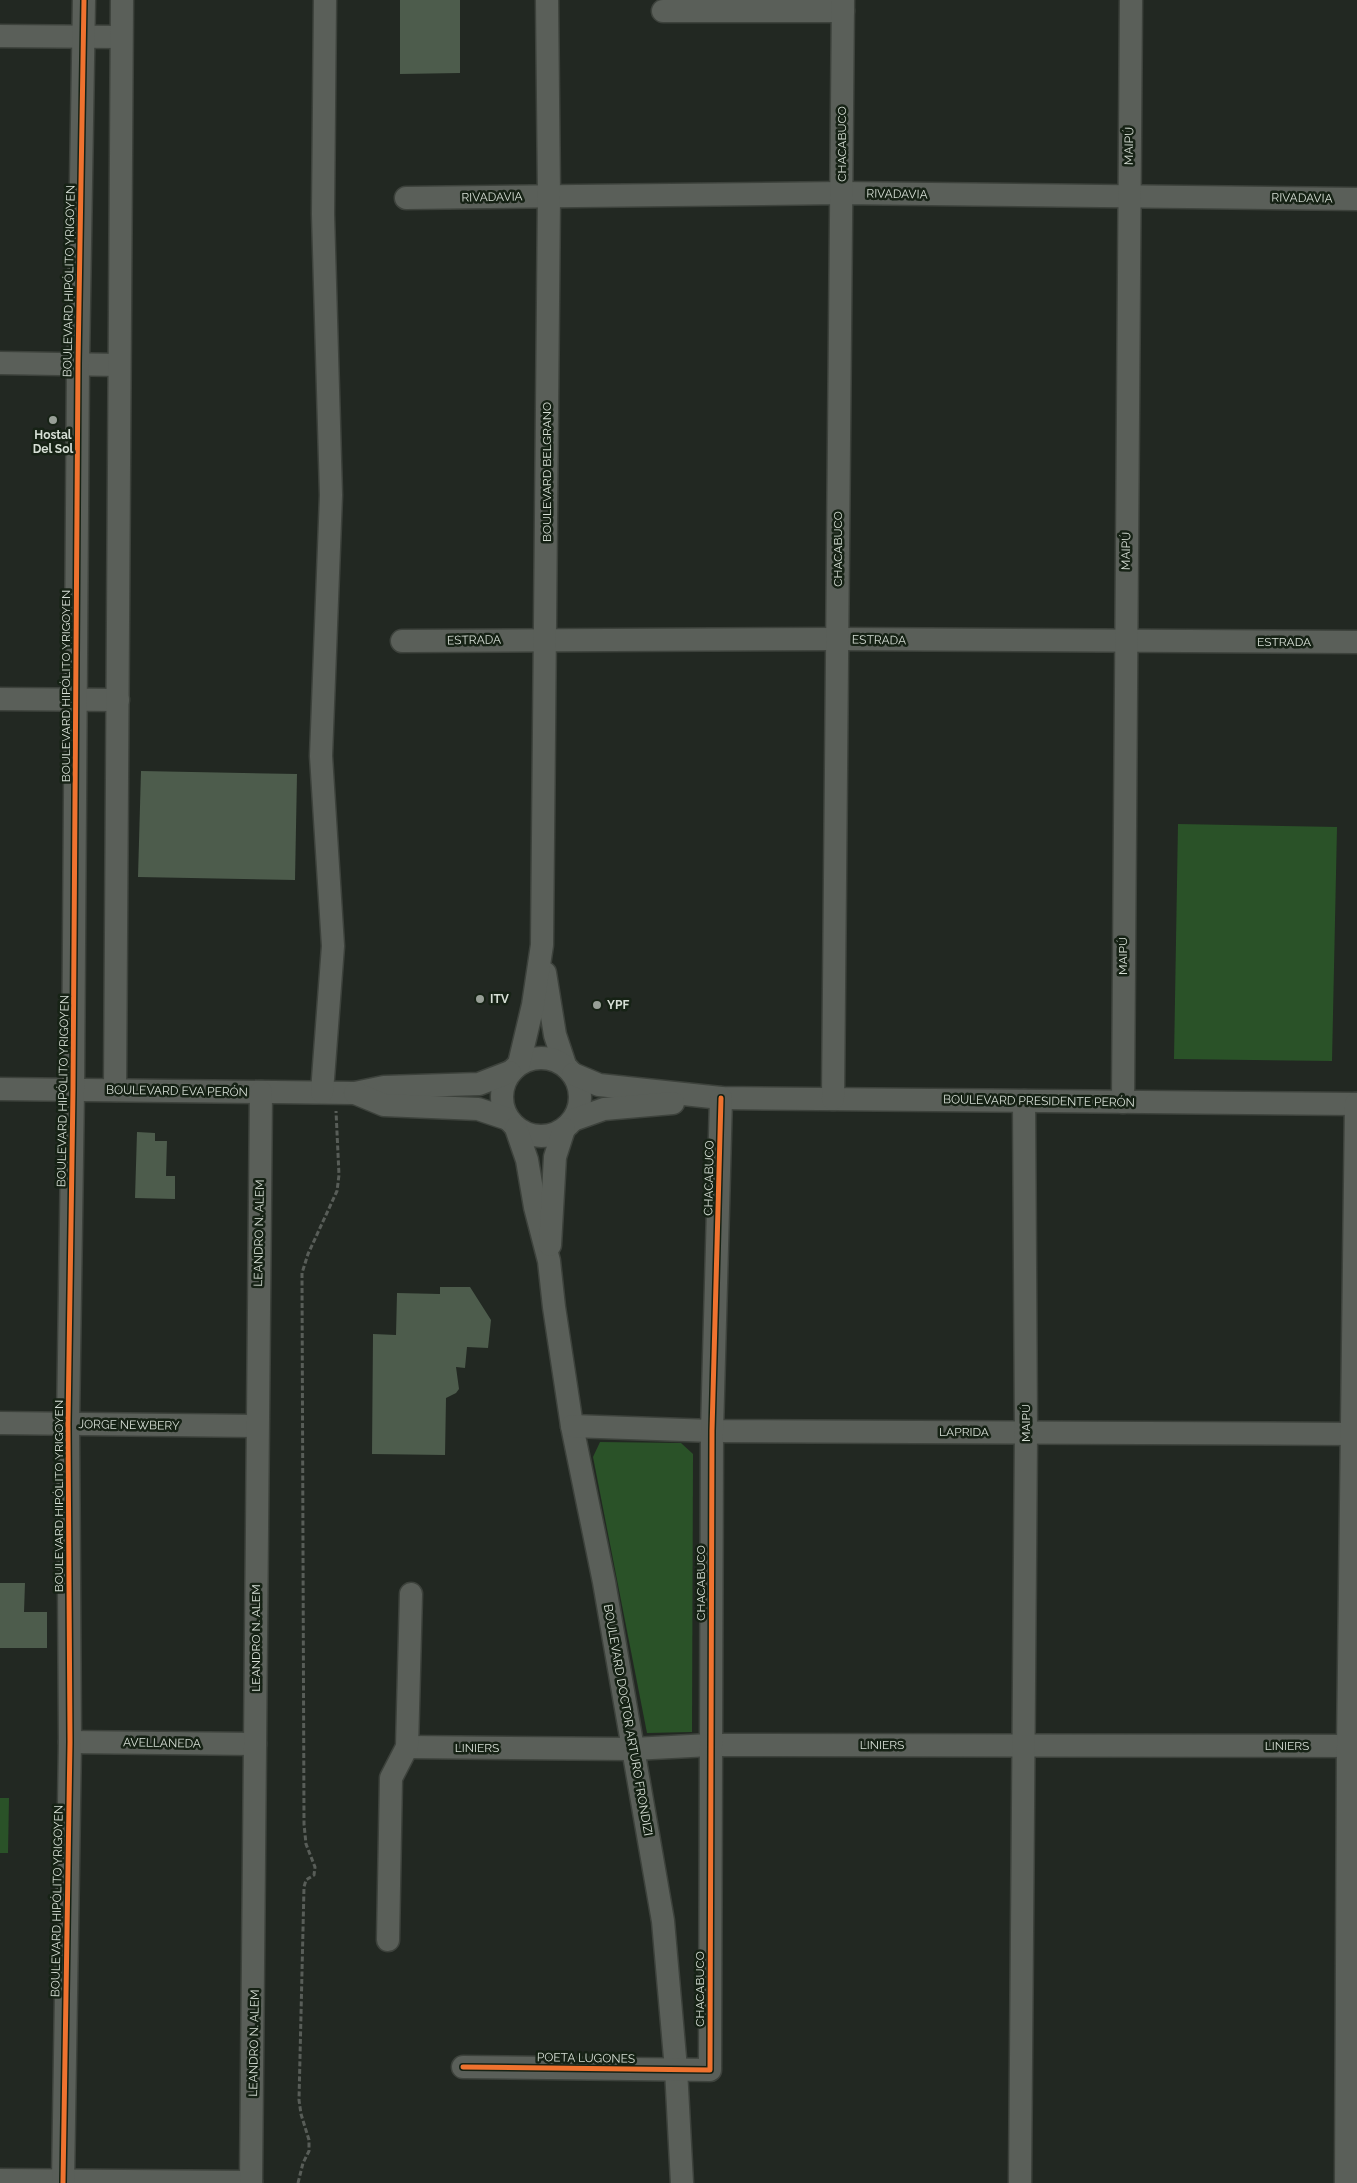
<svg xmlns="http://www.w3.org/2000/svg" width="1357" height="2183" viewBox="0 0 1357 2183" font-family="Raleway,sans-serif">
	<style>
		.green { fill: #2a5228 }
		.building { fill: #4d5c4c }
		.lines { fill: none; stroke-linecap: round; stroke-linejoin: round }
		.minor-casing { stroke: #3d423c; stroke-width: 25 }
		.path { stroke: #585d58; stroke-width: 3; stroke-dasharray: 5 2.5; stroke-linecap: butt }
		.minor { stroke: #5a5f59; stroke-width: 22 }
		.cycleway-casing { stroke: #162215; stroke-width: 8 }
		.cycleway { stroke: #ef722f; stroke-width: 5 }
		.poi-dot { fill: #989f97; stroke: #162215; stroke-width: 2 }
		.labels { text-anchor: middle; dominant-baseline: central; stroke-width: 5; stroke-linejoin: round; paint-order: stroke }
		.street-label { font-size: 12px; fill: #d7dfd6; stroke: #162215 }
		.poi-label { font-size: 12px; font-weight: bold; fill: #d7dfd6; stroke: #162215; text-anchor: start }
	</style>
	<rect width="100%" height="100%" fill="#222822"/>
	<g class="green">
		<polygon points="1178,824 1337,827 1332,1061 1174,1059"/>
		<polygon points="600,1442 681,1443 693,1454 692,1732 647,1733 593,1457"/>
		<polygon points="0,1798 9,1798 8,1853 0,1853"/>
	</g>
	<g class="building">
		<polygon points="400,0 460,0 460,73 400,74"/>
		<polygon points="141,771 297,774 295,880 138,877"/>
		<polygon points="137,1132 155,1133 155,1141 167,1141 166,1176 175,1176 175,1199 135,1198"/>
		<polygon points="440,1287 470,1287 491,1320 488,1348 467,1347 465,1368 456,1367 459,1389 456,1393 446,1398 445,1455 372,1454 373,1334 396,1335 397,1293 440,1294"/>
		<polygon points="0,1583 25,1583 24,1612 47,1612 47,1648 0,1648"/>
	</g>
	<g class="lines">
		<g class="minor-casing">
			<g id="minor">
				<polyline points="663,11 843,11"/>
				<polyline points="0,36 121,37"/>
				<polyline points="406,198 841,193 1357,199"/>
				<polyline points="0,363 119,365"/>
				<polyline points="402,641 838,639 1357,642"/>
				<polyline points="0,699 118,700"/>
				<polyline points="545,973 555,1035 565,1065"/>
				<circle cx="541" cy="1097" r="39"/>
				<polyline points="519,1064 533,1005 542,945 549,195 547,0"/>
				<polyline points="573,1074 599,1085 721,1098 1357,1104"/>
				<polyline points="0,1089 355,1093 384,1087 479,1084 510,1072"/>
				<polyline points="115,1090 122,0"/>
				<polyline points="322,1092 333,946 321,756 331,495 323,214 325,0"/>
				<polyline points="355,1093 384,1105 478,1109 508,1119"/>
				<polyline points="833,1099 843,0"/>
				<polyline points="1123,1102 1131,0"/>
				<polyline points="573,1120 604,1109 673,1103"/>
				<polyline points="516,1128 527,1160 535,1207 549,1261 554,1307 572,1426 604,1582 663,1921 676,2069 682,2183"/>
				<polyline points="550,1245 555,1157 564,1129"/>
				<polyline points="0,1423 257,1426"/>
				<polyline points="572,1426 712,1431 1357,1434"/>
				<polyline points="70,1742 255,1744"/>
				<polyline points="407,1747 633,1749 710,1745 1357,1746"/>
				<polyline points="388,1940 391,1778 407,1747 411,1594"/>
				<polyline points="463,2067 710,2070 712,1431 721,1098"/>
				<polyline points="0,2180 251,2182"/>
				<polyline points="63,2183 70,1742 68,1424 73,1090 78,364 84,0"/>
				<polyline points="251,2183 261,1092"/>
				<polyline points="1020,2183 1026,1432 1024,1101"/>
				<polyline points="1346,2183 1348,1746 1356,1104"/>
			</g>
		</g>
		<polyline class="path" points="298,2183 303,2163 309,2151 309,2140 301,2114 299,2100 304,1887 306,1880 314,1875 315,1867 306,1844 304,1824 302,1273 308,1254 337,1191 339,1175 336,1111"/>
		<use href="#minor" class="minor"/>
		<g class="cycleway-casing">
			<g id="cycleway">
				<polyline points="463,2067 710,2070 712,1431 721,1098"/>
				<polyline points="63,2183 70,1742 68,1424 73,1090 78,364 84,0"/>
			</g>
		</g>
		<use href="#cycleway" class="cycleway"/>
	</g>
	<g class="poi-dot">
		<circle cx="53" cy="420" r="5"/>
		<circle cx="480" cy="999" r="5"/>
		<circle cx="597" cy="1005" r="5"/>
	</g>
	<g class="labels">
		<g class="street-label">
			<text transform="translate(842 144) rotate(-90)">CHACABUCO</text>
			<text transform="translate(1129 146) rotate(-89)">MAIPÚ</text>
			<text transform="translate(897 194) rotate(1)">RIVADAVIA</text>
			<text transform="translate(492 197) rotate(-1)">RIVADAVIA</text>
			<text transform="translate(1302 198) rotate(1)">RIVADAVIA</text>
			<text transform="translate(69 281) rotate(-89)">BOULEVARD HIPÓLITO YRIGOYEN</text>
			<text transform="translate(547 472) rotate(-90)">BOULEVARD BELGRANO</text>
			<text transform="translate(838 549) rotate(-90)">CHACABUCO</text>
			<text transform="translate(1126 551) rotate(-89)">MAIPÚ</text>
			<text transform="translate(474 640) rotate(-1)">ESTRADA</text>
			<text transform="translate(879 640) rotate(1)">ESTRADA</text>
			<text x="1284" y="642">ESTRADA</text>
			<text transform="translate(66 686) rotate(-90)">BOULEVARD HIPÓLITO YRIGOYEN</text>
			<text transform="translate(1123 956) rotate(-90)">MAIPÚ</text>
			<text transform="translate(63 1091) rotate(-89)">BOULEVARD HIPÓLITO YRIGOYEN</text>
			<text transform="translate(177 1091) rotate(1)">BOULEVARD EVA PERÓN</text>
			<text transform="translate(1039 1101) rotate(1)">BOULEVARD PRESIDENTE PERÓN</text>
			<text transform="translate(709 1178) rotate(-89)">CHACABUCO</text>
			<text transform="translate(259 1233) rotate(-89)">LEANDRO N. ALEM</text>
			<text transform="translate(1026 1423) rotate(-90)">MAIPÚ</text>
			<text transform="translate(129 1425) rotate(1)">JORGE NEWBERY</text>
			<text x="964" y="1432">LAPRIDA</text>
			<text transform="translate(59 1496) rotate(-90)">BOULEVARD HIPÓLITO YRIGOYEN</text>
			<text transform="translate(701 1583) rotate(-90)">CHACABUCO</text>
			<text transform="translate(256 1638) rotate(-90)">LEANDRO N. ALEM</text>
			<text transform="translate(628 1720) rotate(80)">BOULEVARD DOCTOR ARTURO FRONDIZI</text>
			<text transform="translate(162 1743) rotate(1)">AVELLANEDA</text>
			<text x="882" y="1745">LINIERS</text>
			<text x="1287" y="1746">LINIERS</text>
			<text x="477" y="1748">LINIERS</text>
			<text transform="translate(57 1901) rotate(-89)">BOULEVARD HIPÓLITO YRIGOYEN</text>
			<text transform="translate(700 1989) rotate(-90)">CHACABUCO</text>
			<text transform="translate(254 2043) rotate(-89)">LEANDRO N. ALEM</text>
			<text transform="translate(586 2058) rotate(1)">POETA LUGONES</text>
		</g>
		<g class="poi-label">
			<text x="53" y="435" text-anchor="middle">Hostal<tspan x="53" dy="14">Del Sol</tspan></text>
			<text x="490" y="999">ITV</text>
			<text x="607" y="1005">YPF</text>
		</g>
	</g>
</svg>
